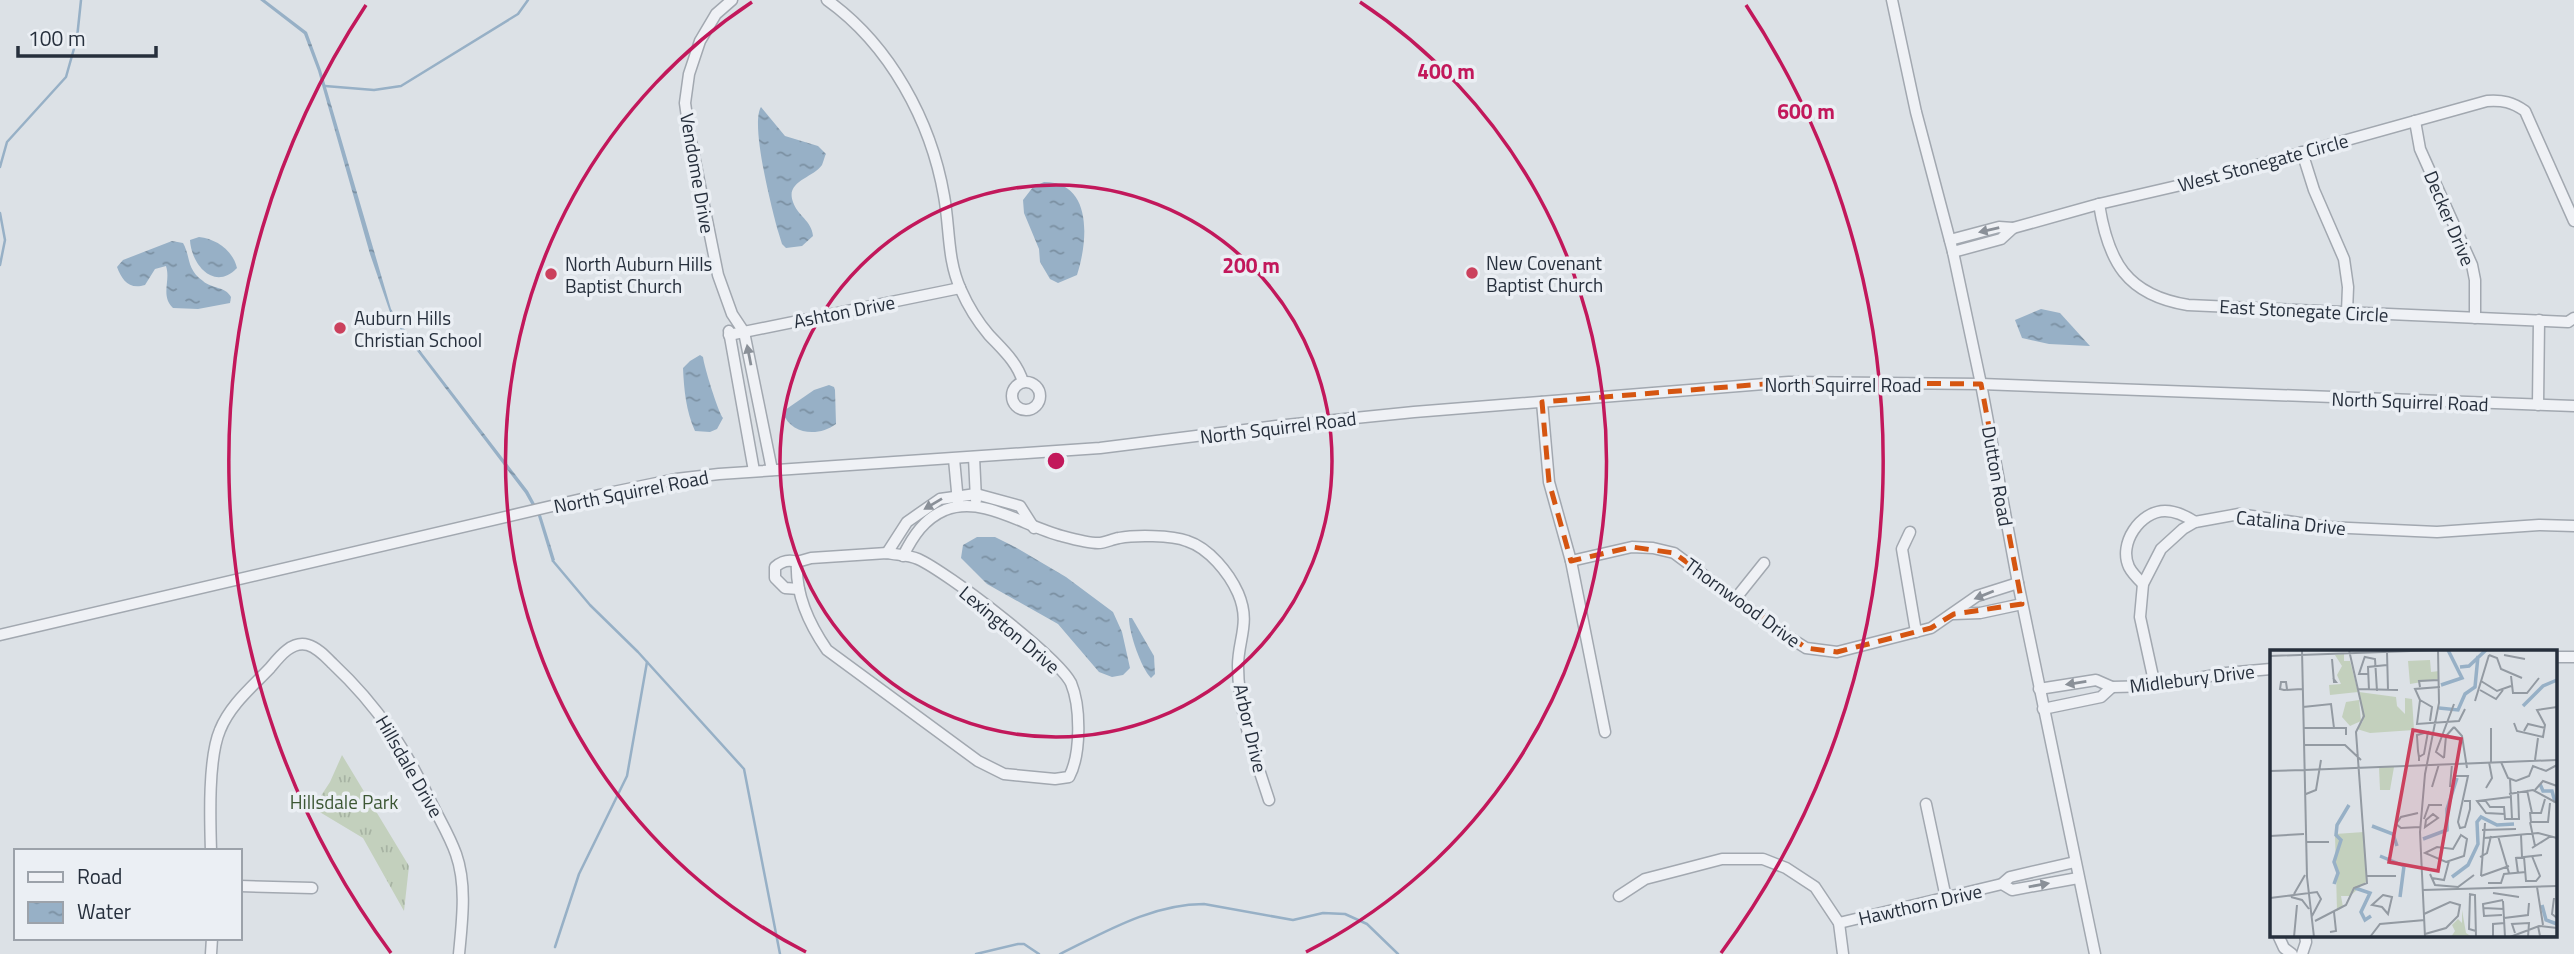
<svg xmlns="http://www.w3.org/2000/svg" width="2574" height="954" viewBox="0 0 2574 954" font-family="'Titillium Web',sans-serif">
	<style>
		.park { fill: url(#park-tufts) }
		.water { fill: url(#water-ripples) }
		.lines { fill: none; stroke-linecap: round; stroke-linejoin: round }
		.stream { stroke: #97b0c6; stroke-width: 2.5 }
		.minor-casing { stroke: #a2a8b0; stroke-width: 13 }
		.minor { stroke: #eff1f5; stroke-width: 10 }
		.oneway { fill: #8a9098 }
		.marked { fill: none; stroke: #d55511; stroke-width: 5; stroke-dasharray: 14 9; stroke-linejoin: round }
		.ring { fill: none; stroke: #c2185b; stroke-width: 3.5 }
		.poi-dot { fill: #cb415d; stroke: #ebeff4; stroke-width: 2.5 }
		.labels { text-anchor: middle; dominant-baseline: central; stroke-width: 7; stroke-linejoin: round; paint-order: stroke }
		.street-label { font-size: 19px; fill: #262f3c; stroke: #ebeff4 }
		.poi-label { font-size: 19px; fill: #262f3c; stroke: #ebeff4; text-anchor: start }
		.park-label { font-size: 19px; fill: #3c5734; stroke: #ebeff4 }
		.inset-river { fill: none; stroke: #97b0c6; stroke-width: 3.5 }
		.inset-road { fill: none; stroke: #939aa2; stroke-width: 2 }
		.view { fill: #cb415d; fill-opacity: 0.15; stroke: #cb415d; stroke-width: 3.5 }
		.inset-edge { fill: none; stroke: #262f3c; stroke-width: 3.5 }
		.centre { fill: #c2185b; stroke: #ebeff4; stroke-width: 3.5 }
		.ring-label { font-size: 21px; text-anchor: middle; font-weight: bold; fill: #c2185b; stroke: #ebeff4; stroke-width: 7; stroke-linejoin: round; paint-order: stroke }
	</style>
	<defs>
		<pattern id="park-tufts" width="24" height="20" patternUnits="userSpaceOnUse" patternTransform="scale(1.75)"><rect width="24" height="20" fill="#c3d0bd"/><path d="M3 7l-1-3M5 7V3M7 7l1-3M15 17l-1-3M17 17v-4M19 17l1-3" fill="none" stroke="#a7b3a3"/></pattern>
		<pattern id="water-ripples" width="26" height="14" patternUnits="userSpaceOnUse" patternTransform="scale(1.75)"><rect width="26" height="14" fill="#97b0c6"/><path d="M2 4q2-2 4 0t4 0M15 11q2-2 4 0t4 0" fill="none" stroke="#7b90a2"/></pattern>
	</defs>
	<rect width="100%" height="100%" fill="#dce1e6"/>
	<polygon class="park" points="342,755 409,866 404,911 363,838 313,808 330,782"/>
	<g class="water">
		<polygon points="260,0 265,0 307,32 321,70 391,309 409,336 528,491 541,515 555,560 552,562 538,516 525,493 392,318 370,254 318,71 304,34"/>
		<path d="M761 107 785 136 818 146 826 154C825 155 823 163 822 165 813 178 785 181 793 202 797 215 812 221 813 236L802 246 786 248 782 244 778 231C772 209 750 124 761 107Z"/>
		<path d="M1044 182C1093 182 1088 241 1077 275L1058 283 1050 279 1040 262 1039 249 1024 213 1023 200 1033 187Z"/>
		<path d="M199 237C217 239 233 251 237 268 214 292 191 264 190 240Z"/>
		<path d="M172 241 183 243C191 257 186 269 203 281 212 289 225 286 231 297L230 303 198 309 173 308C160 295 171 281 166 266L155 269 145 285C129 290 122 280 117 267L123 260Z"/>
		<polygon points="2041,309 2060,313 2090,346 2049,344 2022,338 2015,320"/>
		<path d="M700 355 703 357C704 366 718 412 723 418L717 429 710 432 695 431C686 411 684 390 683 368L690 361Z"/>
		<path d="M829 385 834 387 835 390 836 424C819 437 791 435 783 413L785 410 814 390Z"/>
		<polygon points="977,537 995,537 1015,547 1066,577 1113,612 1122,632 1130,668 1123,675 1112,677 1099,672 1058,624 987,584 961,558 963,545"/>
		<path d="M1129 618H1132L1154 656 1155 674 1151 678C1141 668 1129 633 1129 618Z"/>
	</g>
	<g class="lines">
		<g class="stream">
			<polyline points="325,86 374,90 401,86 518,14 528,0"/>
			<polyline points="0,167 7,142 66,77 77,38 81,0"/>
			<polyline points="0,213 5,240 0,265"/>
			<polyline points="553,561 590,605 638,652 744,769 780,954"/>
			<polyline points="555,947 579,874 627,776 647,662"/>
			<polyline points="976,954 1018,944 1024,944 1039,954"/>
			<path d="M1060 954C1105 932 1152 904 1204 904L1293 920 1323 913 1345 914 1367 924 1398 954"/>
		</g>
		<g class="minor-casing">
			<g id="minor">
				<polyline points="732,0 716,14 700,41 689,74 685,103 689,131 718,275 732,314 744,332 772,470"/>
				<path d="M827 0C890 45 931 121 944 196 950 228 947 260 961 290 968 306 978 322 989 335 1003 350 1017 362 1023 382"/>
				<polyline points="1892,0 1916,112 1953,252 1981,384 2018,583 2095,954"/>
				<polyline points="2415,121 2420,149 2472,265 2475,280 2475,318"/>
				<polyline points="2302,152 2314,190 2344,259 2348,287 2347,312"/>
				<path d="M2099 204C2108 261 2126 295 2188 305L2568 322 2574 318"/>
				<path d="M2013 228 2099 204 2207 179 2487 101C2503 100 2512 102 2525 111L2574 221"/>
				<polyline points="1950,240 1999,227 2013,228 2001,239 1953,252"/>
				<polyline points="729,331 754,471"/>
				<polyline points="729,335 960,288"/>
				<circle cx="1026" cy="396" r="14"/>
				<polyline points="1542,402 1549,482 1571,561 1605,732"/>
				<polyline points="2538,405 2539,320"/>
				<polyline points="974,457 976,500"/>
				<polyline points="954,459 958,502"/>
				<polyline points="1910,532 1902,549 1916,632"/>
				<path d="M887 553C897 555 909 555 918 559 947 572 1058 657 1071 683 1081 707 1081 755 1069 777L1055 779 1004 774 978 761 827 650C809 624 795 594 797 562L811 558Z"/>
				<polyline points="887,553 907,522 940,499 976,494 1020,506 1034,528"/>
				<path d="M903 556C913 536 924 519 945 510 984 495 1025 527 1062 536 1073 539 1087 543 1098 543 1105 543 1112 539 1119 538 1134 535 1172 535 1187 541 1209 548 1229 573 1238 593 1251 623 1238 639 1238 666 1238 711 1255 757 1269 800"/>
				<polyline points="1571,561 1632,547 1653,548 1674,553 1776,629 1806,648 1837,652 1931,628 1977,596 2018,583"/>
				<path d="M797 562C788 559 782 561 775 567V578L785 588 799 589"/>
				<path d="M2143 584C2138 579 2132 573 2129 567 2118 544 2140 511 2165 511 2176 511 2186 516 2195 522"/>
				<polyline points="1736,598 1764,563"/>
				<polyline points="1954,614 1980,613 2022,604"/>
				<polyline points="0,635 599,495 676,479 719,474 1100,448 1276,426 1414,412 1789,382 1981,384 2574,406"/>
				<polyline points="2555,657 2574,657"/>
				<polyline points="2155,686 2140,617 2143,584 2161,549 2183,529 2195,522 2239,514 2327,527 2437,532 2539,525 2574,526"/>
				<polyline points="2039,689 2096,680 2112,687 2155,686 2226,673 2271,669"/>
				<polyline points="2043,709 2101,697 2112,687"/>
				<polyline points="1926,804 1946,898"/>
				<path d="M211 851C210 819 208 758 220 730 230 705 252 687 270 668 279 657 292 640 308 645 318 648 326 657 333 664 379 707 406 750 433 806 441 822 450 837 456 854 467 885 462 922 459 954"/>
				<polyline points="2002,884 2012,890 2078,878"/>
				<polyline points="240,886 312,888"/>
				<polyline points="1619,896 1645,879 1676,871 1722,859 1763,859 1786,868 1815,887 1839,923 1843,954"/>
				<polyline points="1839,923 2002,884 2010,877 2075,862"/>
				<polyline points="2278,935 2284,948 2292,954"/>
				<polyline points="211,954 212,938"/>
				<polyline points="2302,954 2306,942 2305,935"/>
			</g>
		</g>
		<use href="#minor" class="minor"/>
	</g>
	<defs><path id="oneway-solid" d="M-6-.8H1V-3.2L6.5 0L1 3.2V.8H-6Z" transform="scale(1.75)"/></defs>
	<g class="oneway">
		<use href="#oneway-solid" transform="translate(1989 230) rotate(167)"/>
		<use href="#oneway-solid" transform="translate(749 355) rotate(-101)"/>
		<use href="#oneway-solid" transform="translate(933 504) rotate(149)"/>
		<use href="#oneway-solid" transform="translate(1984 595) rotate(158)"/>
		<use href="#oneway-solid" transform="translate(2076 683) rotate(171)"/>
		<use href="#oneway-solid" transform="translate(2039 885) rotate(-10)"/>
	</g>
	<path class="marked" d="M1789 382 1981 384 2022 604 1954 614 1931 628 1837 652 1806 648 1674 553 1632 547 1571 561 1549 482 1542 402Z"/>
	<g class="ring">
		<circle cx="1056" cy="461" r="276"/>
		<path d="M806 952A551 551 0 0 1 752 2M1360 2A551 551 0 0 1 1306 952"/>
		<path d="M391 953A827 827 0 0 1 366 5M1746 5A827 827 0 0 1 1721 953"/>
	</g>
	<g class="poi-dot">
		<circle cx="1472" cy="273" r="7"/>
		<circle cx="551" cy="274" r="7"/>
		<circle cx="340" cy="328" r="7"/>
	</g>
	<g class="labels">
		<g class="street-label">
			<text transform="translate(2263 162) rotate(-15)">West Stonegate Circle</text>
			<text transform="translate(698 173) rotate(80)">Vendome Drive</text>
			<text transform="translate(2450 218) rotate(67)">Decker Drive</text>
			<text transform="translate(2304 310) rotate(3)">East Stonegate Circle</text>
			<text transform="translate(844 311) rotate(-11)">Ashton Drive</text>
			<text x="1843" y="384">North Squirrel Road</text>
			<text transform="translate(2410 401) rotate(2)">North Squirrel Road</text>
			<text transform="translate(1278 427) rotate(-7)">North Squirrel Road</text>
			<text transform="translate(1998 476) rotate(80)">Dutton Road</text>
			<text transform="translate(631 491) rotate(-11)">North Squirrel Road</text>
			<text transform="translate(2291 522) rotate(6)">Catalina Drive</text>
			<text transform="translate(1743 602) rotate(36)">Thornwood Drive</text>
			<text transform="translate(1010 629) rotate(40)">Lexington Drive</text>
			<text transform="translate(2192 678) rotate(-7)">Midlebury Drive</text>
			<text transform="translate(1251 728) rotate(77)">Arbor Drive</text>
			<text transform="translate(410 766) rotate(60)">Hillsdale Drive</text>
			<text transform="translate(1920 904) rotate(-13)">Hawthorn Drive</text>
		</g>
		<g class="poi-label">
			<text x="1486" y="262">New Covenant<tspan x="1486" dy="22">Baptist Church</tspan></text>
			<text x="565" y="263">North Auburn Hills<tspan x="565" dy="22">Baptist Church</tspan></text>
			<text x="354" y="317">Auburn Hills<tspan x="354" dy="22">Christian School</tspan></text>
		</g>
		<g class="park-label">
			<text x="344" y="801">Hillsdale Park</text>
		</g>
	</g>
	<g transform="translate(2270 650)">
		<rect width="287" height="287" fill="#dce1e6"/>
		<path d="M89 42 126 47 127 56 135 64V48L142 49 144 80 100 83 87 79 93 71ZM192 260 196 283 202 287H181L185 281 182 275 188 269 192 273Z" fill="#c3d0bd"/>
		<path d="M89 50 91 71 80 76 72 67 76 52Z" fill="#c3d0bd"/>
		<path d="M74 4V11H80L88 42 60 45 59 35 71 34 67 25 72 16 65 5ZM160 10 161 22 169 21V29L140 34 138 11ZM94 182 97 231 80 246H71L73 257 67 261 65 184Z" fill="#c3d0bd"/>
		<path d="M109 117H124L120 140H110Z" fill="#c3d0bd"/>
		<path class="inset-river" d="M190 17 199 16 216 0M171 35 192 28 178 0M253 56 273 36 287 30M169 58 188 60 195 44 205 37 208 6M270 134 273 141H282L285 152M102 176 123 184 127 196M153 189 177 180V159L187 128M110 206 134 216 130 247M182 227 198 215 208 194 207 172 211 167 227 175 244 174M64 234 68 223 64 212 71 190 66 185 67 175 79 155M85 238 100 243 91 262 95 270 101 266M272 255 276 270 287 274"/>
		<path class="inset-road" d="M32 0 37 227 44 287M117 2 118 40M219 5 227 8 231 19 252 28M234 5 255 9M0 6 169 0M95 6 89 24H99M95 7 105 9 107 41M62 9 64 32H66L63 28M241 26 243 43H257L269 28M211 31 227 41 241 36M150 37 149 31 169 30M170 37 145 39 150 50 147 74 189 71 195 59M17 39 16 32H11L10 39 14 40 32 39M88 39 128 40M99 40 98 17 117 15M210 40 226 49 233 40M150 50 162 57 160 71M205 51 219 5M33 57 61 54 64 78M244 73 247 81 273 87 275 75 267 60 287 57M184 77 192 86 197 118M34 78H76V85M254 81 258 74 275 78M35 95H75L91 110M149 107 154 104 158 82 147 85V86L148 101 149 107V111M174 108 166 102 184 54M174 108 176 86 184 77M265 110 268 88M221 112V78M231 112 238 128 246 131 259 126 263 116 276 121 287 115M34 120 287 110M0 121 34 120M183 126H198L188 172 190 178 195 177 200 159V151H194M240 129 242 169M162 137 169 114M180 137 182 114M216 138 222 128 219 112M257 140 262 163H271L275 149M265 140 273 131 287 136M36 144 46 140 51 110M239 144 263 140 287 153M215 150 220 157H234L235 169H249L248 141M260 162 261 172H278L280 153M148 163 131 167 126 174 131 178 150 177M163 164 168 168 155 177 156 170ZM235 164 216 163 207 151 240 147M154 169 159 155H172M260 172 265 196M212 180 246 179M191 185 197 189 194 206 176 212 155 203 167 197 183 199ZM251 185 252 207M0 186 34 184M228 186 239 223M214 188 268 183 287 188M36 192H59M262 198 281 186M210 207 217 203 221 186M254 207 256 231H266L270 226 262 206M248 223 246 208 272 205M160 224 165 235 188 237 204 225M97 226H126M211 226 215 173M211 226 239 216M162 228 174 230 179 211M218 233H231L234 224 256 222M267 237 273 275M153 240 287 236M223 243 249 247M24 244 35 225M199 244 205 245 206 287M200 244 199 279 206 281M113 245 122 247 118 264 112 257 102 255ZM21 247 32 250 39 259M0 248 47 242 51 249 42 266M284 248 282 264 287 268M233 251 235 287M213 258 234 259M154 264 180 252 190 255 188 266 176 278 155 284M232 265 214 266 213 254 233 250M234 268 258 265 259 253M45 271 76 255 84 238 97 233 86 82 94 66 79 0M268 276 270 286H287M60 282 66 281 64 262M245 283 242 274 259 273 258 287M24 287 27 255M100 287 110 274 155 270M155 287 150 182 155 124 169 53 168 0M223 287V274L235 273M240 287 269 276 287 278"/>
		<path class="view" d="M143 80 191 89 168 221 119 212Z"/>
		<rect width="287" height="287" class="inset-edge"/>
	</g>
	<circle cx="1056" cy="461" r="10" class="centre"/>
	<g class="ring-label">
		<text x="1446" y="79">400 m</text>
		<text x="1806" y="119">600 m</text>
		<text x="1251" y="273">200 m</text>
	</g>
	<rect x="14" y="849" width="228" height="91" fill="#ebeff4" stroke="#9ca2aa" stroke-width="2"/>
	<rect x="28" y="872" width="35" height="10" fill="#eff1f5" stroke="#9ca2aa" stroke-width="2"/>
	<text x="77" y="884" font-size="21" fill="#262f3c">Road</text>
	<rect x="28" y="902" width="35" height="21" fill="url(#water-ripples)" stroke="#9ca2aa" stroke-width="2"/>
	<text x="77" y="919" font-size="21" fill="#262f3c">Water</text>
	<path d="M18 46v10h138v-10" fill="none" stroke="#262f3c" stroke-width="3.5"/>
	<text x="28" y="46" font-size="21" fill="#262f3c" stroke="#ebeff4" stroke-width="5" paint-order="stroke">100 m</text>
</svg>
